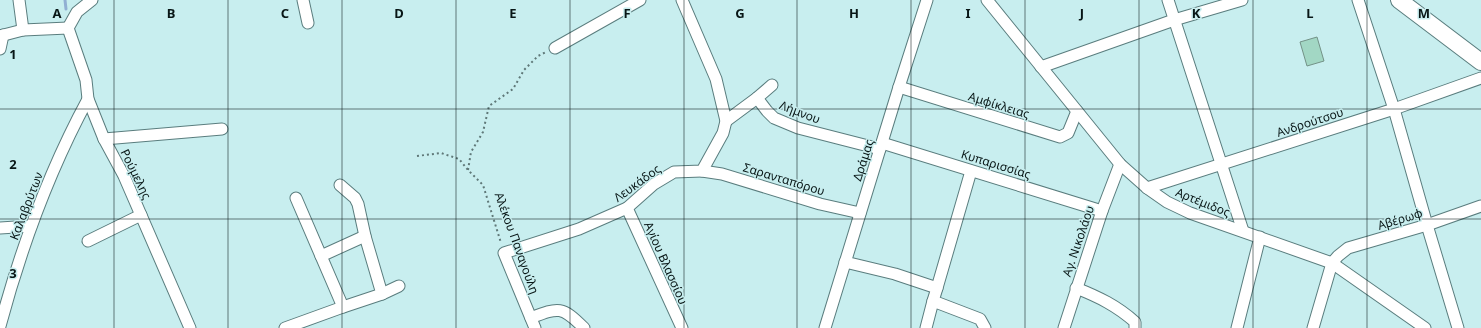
<svg xmlns="http://www.w3.org/2000/svg" width="1481" height="328" viewBox="0 0 1481 328" font-family="'Noto Sans',sans-serif">
	<style>
		.lines { fill: none; stroke-linecap: round; stroke-linejoin: round }
		.stream { stroke: #91afd3; stroke-width: 3 }
		.building { fill: #a2d7c4; stroke: #739287 }
		.street-casing { stroke: #5a7d7e; stroke-width: 13 }
		.secondary-casing { stroke: #5a7d7e; stroke-width: 18 }
		.path { stroke: #5f7878; stroke-width: 2; stroke-dasharray: 2 3; stroke-linecap: butt }
		.street { stroke: #fff; stroke-width: 11 }
		.secondary { stroke: #fff; stroke-width: 16 }
		.grid { fill: none; stroke: #081616; stroke-width: 1; stroke-opacity: 0.55 }
		.labels { text-anchor: middle; dominant-baseline: central; stroke-width: 3; stroke-linejoin: round; paint-order: stroke }
		.street-label { font-size: 12px; fill: #081616; stroke: #c8eeef }
		.grid-label { font-size: 13px; text-anchor: middle; font-weight: bold; fill: #081616; stroke: #c8eeef; stroke-width: 3; stroke-linejoin: round; paint-order: stroke }
	</style>
	<rect width="100%" height="100%" fill="#c8eeef"/>
	<g class="lines">
		<polyline class="stream" points="65,0 66,9"/>
	</g>
	<polygon class="building" points="1317,37 1324,61 1307,66 1300,42"/>
	<g class="lines">
		<g class="street-casing">
			<g id="street">
				<polyline points="19,0 23,30"/>
				<polyline points="303,0 308,23"/>
				<polyline points="987,0 1120,164 1147,188 1167,202 1190,213 1332,263 1425,328"/>
				<polyline points="1168,0 1243,231"/>
				<polyline points="1358,0 1394,109 1427,225 1458,328"/>
				<polyline points="68,28 86,80 88,99 104,139 124,176 190,328"/>
				<polyline points="68,28 77,12 92,0"/>
				<polyline points="0,36 23,30 68,28"/>
				<polyline points="555,48 640,0"/>
				<polyline points="0,49 3,35"/>
				<polyline points="1041,67 1174,20 1242,0"/>
				<polyline points="899,87 1060,137 1068,133 1077,111"/>
				<polyline points="757,98 772,85"/>
				<polyline points="726,121 757,98 767,111 774,118 798,128 880,149"/>
				<polyline points="104,139 222,129"/>
				<polyline points="882,143 1102,211"/>
				<polyline points="702,171 722,174 820,204 860,213"/>
				<polyline points="340,185 355,198 358,204 365,236 382,294"/>
				<polyline points="1147,188 1394,109 1481,78"/>
				<polyline points="296,198 343,307"/>
				<polyline points="627,208 682,328"/>
				<polyline points="0,228 31,226"/>
				<polyline points="88,241 141,215"/>
				<polyline points="321,256 365,236"/>
				<polyline points="845,262 895,274 937,288 971,171"/>
				<polyline points="937,288 933,301 980,319 985,328"/>
				<path d="M1076 288C1099 297 1117 306 1135 322V328"/>
				<path d="M531 318C559 307 562 306 584 328"/>
				<path d="M0 326C21 248 49 171 88 99"/>
				<polyline points="285,328 343,307 382,294 399,286"/>
				<polyline points="535,328 504,253 579,229 627,208 654,184 674,172 702,171 723,133 726,121 716,79 682,0"/>
				<polyline points="825,328 899,87 927,0"/>
				<polyline points="926,328 933,301"/>
				<polyline points="1064,328 1102,211 1120,164"/>
				<polyline points="1237,328 1260,237"/>
				<polyline points="1313,328 1332,263 1338,256 1348,248 1427,225 1481,206"/>
			</g>
		</g>
		<g class="secondary-casing">
			<polyline id="secondary" points="1399,0 1481,62"/>
		</g>
		<g class="path">
			<polyline points="417,156 441,153 459,159 468,170 483,185 501,243"/>
			<polyline points="468,170 471,152 483,132 489,106 513,89 524,70 538,56 546,52"/>
		</g>
		<use href="#street" class="street"/>
		<use href="#secondary" class="secondary"/>
	</g>
	<path class="grid" d="M114 0V328M228 0V328M342 0V328M456 0V328M570 0V328M684 0V328M797 0V328M911 0V328M1025 0V328M1139 0V328M1253 0V328M1367 0V328M0 109H1481M0 219H1481"/>
	<g class="labels">
		<g class="street-label">
			<text transform="translate(999 105) rotate(17)">Αμφίκλειας</text>
			<text transform="translate(800 112) rotate(21)">Λήμνου</text>
			<text transform="translate(1310 122) rotate(-18)">Ανδρούτσου</text>
			<text transform="translate(863 160) rotate(-72)">Δράμας</text>
			<text transform="translate(996 164) rotate(17)">Κυπαρισσίας</text>
			<text transform="translate(136 174) rotate(64)">Ρούμελης</text>
			<text transform="translate(784 179) rotate(17)">Σαρανταπόρου</text>
			<text transform="translate(637 183) rotate(-36)">Λευκάδος</text>
			<text transform="translate(1203 202) rotate(22)">Αρτέμιδος</text>
			<text transform="translate(26 206) rotate(-69)">Καλαβρύτων</text>
			<text transform="translate(1400 219) rotate(-17)">Αβέρωφ</text>
			<text transform="translate(1078 241) rotate(-71)">Αγ. Νικολάου</text>
			<text transform="translate(517 243) rotate(70)">Αλέκου Παναγούλη</text>
			<text transform="translate(666 263) rotate(66)">Αγίου Βλασσίου</text>
		</g>
	</g>
	<g class="grid-label">
		<text x="57" y="18">A</text>
		<text x="171" y="18">B</text>
		<text x="285" y="18">C</text>
		<text x="399" y="18">D</text>
		<text x="513" y="18">E</text>
		<text x="627" y="18">F</text>
		<text x="740" y="18">G</text>
		<text x="854" y="18">H</text>
		<text x="968" y="18">I</text>
		<text x="1082" y="18">J</text>
		<text x="1196" y="18">K</text>
		<text x="1310" y="18">L</text>
		<text x="1424" y="18">M</text>
		<text x="13" y="59">1</text>
		<text x="13" y="169">2</text>
		<text x="13" y="278">3</text>
	</g>
</svg>
